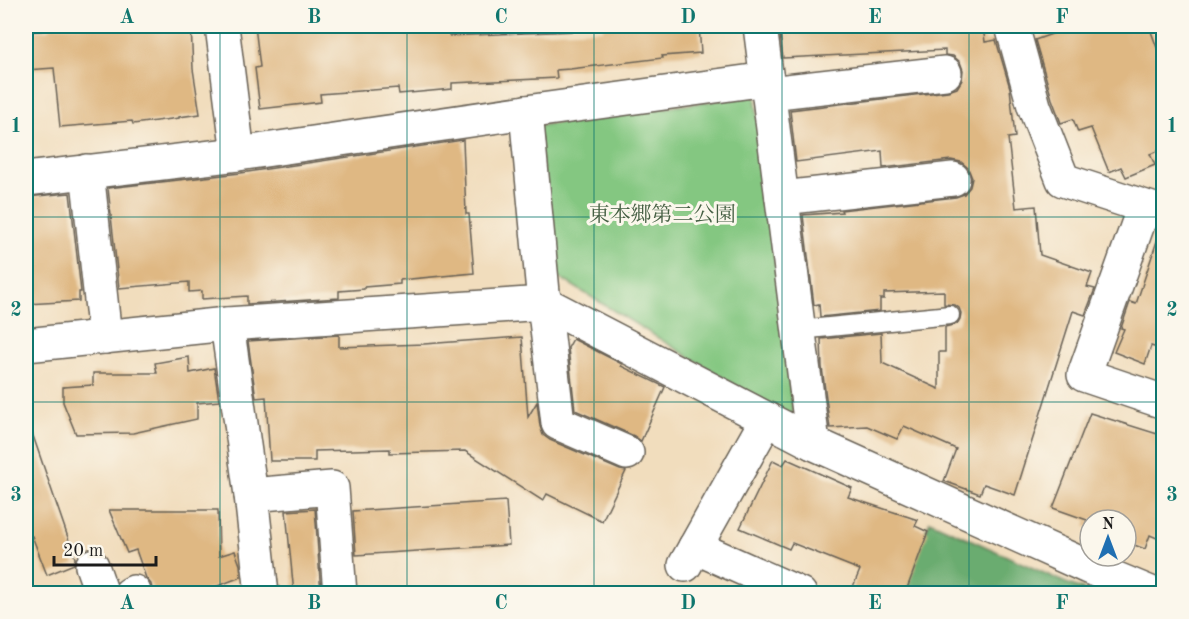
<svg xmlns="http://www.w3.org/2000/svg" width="1189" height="619" viewBox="0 0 1189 619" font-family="'Old Standard TT','Noto Serif JP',serif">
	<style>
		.green { fill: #84c781; stroke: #50724e; stroke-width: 1.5 }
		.forest { fill: #6bac6f; stroke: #446446; stroke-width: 1.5 }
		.building { fill: #dfb883 }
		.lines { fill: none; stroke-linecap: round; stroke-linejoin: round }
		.service-casing { stroke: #676054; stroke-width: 21 }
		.minor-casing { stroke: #676054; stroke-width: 36 }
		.service { stroke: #fff; stroke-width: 18 }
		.minor { stroke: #fff; stroke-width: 33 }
		.grid { fill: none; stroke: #0f766e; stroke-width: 1.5; stroke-opacity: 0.55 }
		.labels { text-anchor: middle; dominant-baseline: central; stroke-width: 6; stroke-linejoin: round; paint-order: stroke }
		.park-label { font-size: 21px; fill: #466044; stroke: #fbf7ec }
		.neatline { fill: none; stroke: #0f766e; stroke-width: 2 }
		.grid-label { font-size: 20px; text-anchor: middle; font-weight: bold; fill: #0f766e }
	</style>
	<rect width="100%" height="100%" fill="#fbf7ec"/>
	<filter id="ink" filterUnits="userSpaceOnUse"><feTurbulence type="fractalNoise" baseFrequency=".0167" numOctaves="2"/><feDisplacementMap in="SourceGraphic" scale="12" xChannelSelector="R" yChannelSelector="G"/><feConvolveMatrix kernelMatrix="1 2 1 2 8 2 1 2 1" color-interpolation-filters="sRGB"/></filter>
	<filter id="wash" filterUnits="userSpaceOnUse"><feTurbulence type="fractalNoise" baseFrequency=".008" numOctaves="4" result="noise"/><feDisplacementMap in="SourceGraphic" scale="24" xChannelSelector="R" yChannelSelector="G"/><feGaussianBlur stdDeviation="1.35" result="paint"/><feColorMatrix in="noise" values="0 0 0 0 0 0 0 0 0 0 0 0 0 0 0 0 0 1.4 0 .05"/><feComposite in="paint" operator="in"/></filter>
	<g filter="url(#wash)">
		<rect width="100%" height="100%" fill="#f1ddbd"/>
		<polygon class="green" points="755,95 794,421 557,276 537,126"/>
		<polygon class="forest" points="930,521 1066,583 1092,593 897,594"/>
		<g id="blocks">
			<g class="building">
				<polygon points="50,26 191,26 193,69 200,114 179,117 179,118 133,124 132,121 60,127 54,68 26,70 26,32 50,30"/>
				<polygon points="255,26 448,26 449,36 603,30 603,26 699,26 701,53 662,56 663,58 570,69 556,70 557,78 452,83 452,89 399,94 398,88 320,94 321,102 260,109 255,68 260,67"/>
				<polygon points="779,26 983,26 985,42 996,40 1010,88 1015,137 1008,138 1016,208 1036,206 1040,255 1092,273 1087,287 1095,289 1085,315 1073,311 1015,495 984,484 980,494 944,481 956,449 904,426 897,439 867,426 830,428 822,367 821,339 881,333 882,363 939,389 939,352 945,352 945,327 957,324 960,319 961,313 959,308 955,305 944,304 944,291 884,293 884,299 880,299 880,311 820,317 819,304 814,305 803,215 842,212 841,210 956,197 964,194 970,187 972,178 968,168 961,162 951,160 883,168 882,151 796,162 790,110 948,91 957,88 962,80 963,70 960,62 953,56 945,55 945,50 783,58"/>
				<polygon points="1074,26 1149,26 1164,67 1164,149 1150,154 1155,165 1126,177 1121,167 1109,172 1091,128 1078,132 1073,119 1061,123 1052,99 1035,40"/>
				<polygon points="463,140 466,214 469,214 474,273 400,280 400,284 364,287 364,289 339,291 339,298 247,304 247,296 202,299 202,291 189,292 189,282 119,288 108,188 241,173"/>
				<polygon points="70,193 81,292 79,292 79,301 26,304 26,197"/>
				<polygon points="1158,238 1164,238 1164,350 1151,346 1145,364 1114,352 1124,329 1121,328 1130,302 1136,304"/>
				<polygon points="339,335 339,347 424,344 522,337 528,417 537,402 540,426 543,435 550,440 620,470 626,471 602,521 547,494 543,501 465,451 390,453 390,449 315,451 315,461 270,461 266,397 256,398 248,341"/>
				<polygon points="573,339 622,364 621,366 665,387 641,441 634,436 575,410 568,348"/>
				<polygon points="189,357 190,373 214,368 219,401 197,403 197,419 133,433 76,434 63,402 63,387 93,385 93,373 157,373 155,363"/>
				<polygon points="1090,413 1164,436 1164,541 1150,535 1145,549 1126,542 1126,520 1090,520 1090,528 1085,526 1087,520 1053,508"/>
				<polygon points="30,427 75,558 74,564 47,575 32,536 26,539 26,428"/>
				<polygon points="787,459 852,488 848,497 918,520 915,526 928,532 905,594 850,594 860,570 792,543 789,549 740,528 773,460 783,465"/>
				<polygon points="506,501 509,545 356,555 353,511"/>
				<polygon points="315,509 321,594 294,594 286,511"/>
				<polygon points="109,510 218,510 219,556 235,551 240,565 241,577 197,594 153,594 151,584 146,578 136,550 127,553"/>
			</g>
		</g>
	</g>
	<g filter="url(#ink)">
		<use href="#blocks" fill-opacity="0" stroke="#676054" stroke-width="1.5"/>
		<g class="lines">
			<g class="service-casing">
				<polyline id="service" points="799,330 950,315"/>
			</g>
			<g class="minor-casing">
				<g id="minor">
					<polyline points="222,26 238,154"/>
					<polyline points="760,26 813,443"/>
					<polyline points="1012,26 1034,106 1063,180 1164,213"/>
					<polyline points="769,93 945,73"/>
					<polyline points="526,112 544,303 558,423 627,453"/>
					<polyline points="87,171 105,337"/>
					<polyline points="26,179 238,154 526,112 767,79"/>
					<polyline points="782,198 953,179"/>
					<polyline points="1144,207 1084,375 1164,402"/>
					<polyline points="227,324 251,495 332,488 340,594"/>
					<polyline points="26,345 227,324 544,303 813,443 1088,567 1153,594"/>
					<polyline points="251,495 262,594"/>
					<polyline points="695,547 800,594"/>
					<polyline points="685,565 767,419"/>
					<polyline points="92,566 102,594"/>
					<polyline points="130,594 134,592"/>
				</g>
			</g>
			<use href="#service" class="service"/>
			<use href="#minor" class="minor"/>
		</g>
	</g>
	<path class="grid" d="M220 26V594M407 26V594M594 26V594M782 26V594M969 26V594M26 217H1164M26 402H1164"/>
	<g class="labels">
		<g class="park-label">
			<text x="662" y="215">東本郷第二公園</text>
		</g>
	</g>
	<rect width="1189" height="619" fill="none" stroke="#fbf7ec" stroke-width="66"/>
	<g transform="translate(1108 538)"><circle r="28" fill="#fbf7ec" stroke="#a29f99" stroke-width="1.5"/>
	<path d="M0-4.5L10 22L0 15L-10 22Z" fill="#1f6fb2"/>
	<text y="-9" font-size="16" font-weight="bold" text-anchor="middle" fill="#1c1c1c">N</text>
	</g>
	<path d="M54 556v9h102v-9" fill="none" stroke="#1c1c1c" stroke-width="3"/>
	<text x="63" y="556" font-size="18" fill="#1c1c1c" stroke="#fbf7ec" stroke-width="4.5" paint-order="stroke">20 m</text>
	<rect x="33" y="33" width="1123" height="553" class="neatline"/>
	<g class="grid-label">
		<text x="127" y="23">A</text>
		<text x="314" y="23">B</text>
		<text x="501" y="23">C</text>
		<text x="688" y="23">D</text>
		<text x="875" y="23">E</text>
		<text x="1062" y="23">F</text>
		<text x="16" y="132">1</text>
		<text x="1172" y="132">1</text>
		<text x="16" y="316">2</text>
		<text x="1172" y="316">2</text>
		<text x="16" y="501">3</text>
		<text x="1172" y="501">3</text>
		<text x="127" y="609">A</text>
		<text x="314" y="609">B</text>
		<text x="501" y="609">C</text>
		<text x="688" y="609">D</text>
		<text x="875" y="609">E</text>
		<text x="1062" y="609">F</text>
	</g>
</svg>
